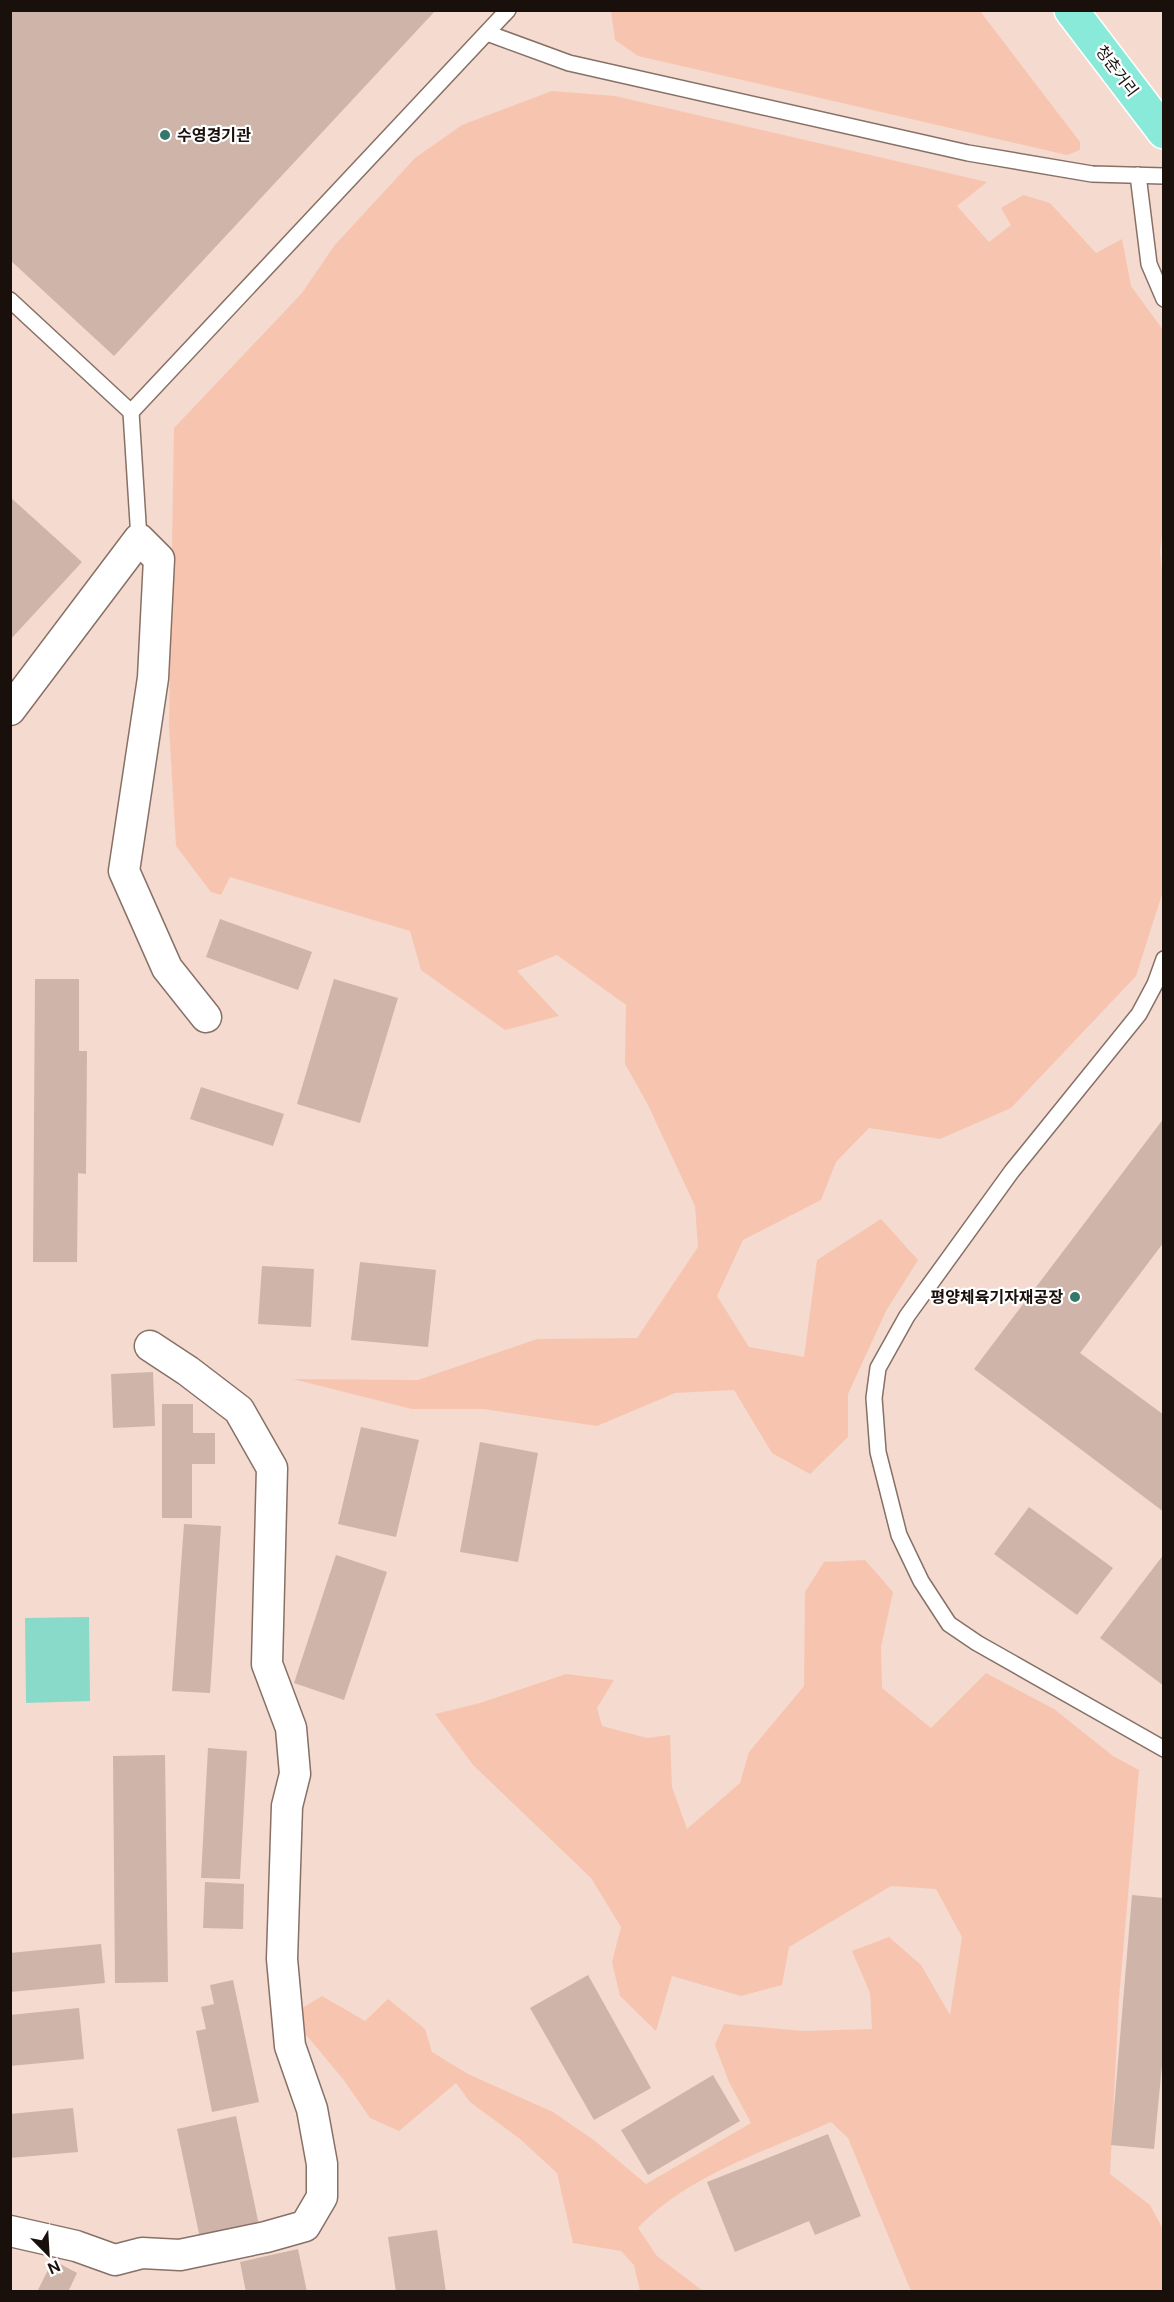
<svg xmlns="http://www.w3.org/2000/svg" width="1174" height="2302" viewBox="0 0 1174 2302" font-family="'DM Sans','Noto Sans KR',sans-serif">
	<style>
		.green { fill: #f7c5af }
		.water { fill: #8adac9 }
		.building { fill: #ceb4a9 }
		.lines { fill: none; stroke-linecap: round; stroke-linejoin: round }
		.service-casing { stroke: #877066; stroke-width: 18 }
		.minor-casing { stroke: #877066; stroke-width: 33 }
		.primary-casing { stroke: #fff; stroke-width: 36 }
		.service { stroke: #fff; stroke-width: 15 }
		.minor { stroke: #fff; stroke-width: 30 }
		.primary { stroke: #8aeada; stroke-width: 33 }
		.poi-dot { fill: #34786b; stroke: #fff; stroke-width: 2 }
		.labels { text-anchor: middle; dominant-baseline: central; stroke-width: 4.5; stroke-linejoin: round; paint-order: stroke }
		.street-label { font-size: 16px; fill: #19100c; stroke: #fff }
		.poi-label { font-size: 16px; font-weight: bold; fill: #19100c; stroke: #fff; text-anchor: start }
	</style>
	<rect width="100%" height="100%" fill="#f5dacf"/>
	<g class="green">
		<polygon points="611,11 980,11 1080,142 1080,150 1067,155 638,56 615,40"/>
		<polygon points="552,91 615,96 987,182 957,206 989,242 1011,225 1001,208 1023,195 1050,203 1096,253 1122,239 1131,286 1163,330 1164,522 1160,551 1164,594 1163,891 1136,976 1011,1108 940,1139 869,1128 836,1162 821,1200 743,1240 717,1296 749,1347 804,1357 817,1260 881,1219 918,1260 886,1311 848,1394 848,1437 810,1474 772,1453 734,1390 675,1393 597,1426 483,1409 412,1409 293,1379 418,1380 537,1339 637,1338 698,1247 695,1206 647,1103 625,1064 626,1005 557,955 517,971 559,1016 505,1030 421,970 410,931 230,877 221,895 211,892 176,846 169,726 174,428 302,293 334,246 415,158 462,125"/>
		<path d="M865 1560 893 1592 881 1647 882 1688 931 1728 986 1673 1054 1709 1113 1756 1139 1770 1119 1998 1110 2174 1150 2205 1163 2229V2291H911L848 2138 831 2122C766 2151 686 2176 638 2228L657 2256 703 2291H640L634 2265 621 2251 573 2243 557 2173 520 2139 470 2102 456 2083 399 2131 370 2118 343 2079 302 2030V2008L322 1996 365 2021 388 1999 425 2029 432 2052 468 2074 553 2112 595 2141 646 2184 751 2123 729 2082 715 2045 724 2024 803 2031 872 2029 870 1993 852 1951 889 1937 921 1965 950 2015 962 1937 936 1889 891 1886 789 1947 782 1985 741 1996 672 1976 656 2031 620 1996 612 1962 621 1927 591 1878 473 1765 435 1714 480 1703 566 1674 614 1680 597 1708 602 1726 647 1738 670 1735 672 1787 687 1829 740 1783 749 1752 804 1686 805 1592 824 1562Z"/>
	</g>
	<polygon class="water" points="89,1617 90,1701 26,1703 25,1618"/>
	<g class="building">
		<polygon points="10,10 436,10 114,356 10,260"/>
		<polygon points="10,497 82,562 10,640"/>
		<polygon points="220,919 312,952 298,990 206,957"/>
		<polygon points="35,979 79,979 79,1051 87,1051 86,1174 78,1173 77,1262 33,1262"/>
		<polygon points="334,979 398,998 360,1123 297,1104"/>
		<polygon points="201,1087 284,1114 273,1146 190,1119"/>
		<polygon points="1164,1118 1164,1242 1080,1353 1164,1415 1164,1512 974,1369"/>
		<polygon points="360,1262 436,1270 428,1347 351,1340"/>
		<polygon points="262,1266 314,1269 311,1327 258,1324"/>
		<polygon points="153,1372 155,1426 113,1428 111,1374"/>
		<polygon points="162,1404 193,1404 193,1433 215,1433 215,1464 192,1464 192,1518 162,1518"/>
		<polygon points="361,1427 419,1440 396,1537 338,1524"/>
		<polygon points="480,1442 538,1453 518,1562 460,1552"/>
		<polygon points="1029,1507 1113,1568 1077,1615 994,1554"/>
		<polygon points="184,1524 221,1526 210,1693 172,1691"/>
		<polygon points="1164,1554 1164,1686 1100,1638"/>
		<polygon points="336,1555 387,1572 344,1700 294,1683"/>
		<polygon points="208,1748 247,1751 240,1879 201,1878"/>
		<polygon points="165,1755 168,1982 115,1983 113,1756"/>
		<polygon points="205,1882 244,1884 243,1929 203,1928"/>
		<polygon points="1132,1895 1164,1898 1164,2043 1154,2149 1111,2145"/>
		<polygon points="101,1944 105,1983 10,1992 10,1953"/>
		<polygon points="588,1975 651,2088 594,2120 530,2008"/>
		<polygon points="233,1980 259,2102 212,2112 196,2031 206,2029 201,2007 214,2004 210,1985"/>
		<polygon points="79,2008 84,2059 10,2066 10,2015"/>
		<polygon points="713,2075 740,2121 648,2175 621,2130"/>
		<polygon points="73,2108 78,2152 10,2158 10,2114"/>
		<polygon points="236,2116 260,2230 201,2243 177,2129"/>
		<polygon points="828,2134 861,2216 815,2235 809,2221 735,2252 707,2182"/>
		<polygon points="437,2230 446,2292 396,2292 388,2237"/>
		<polygon points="298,2249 307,2292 246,2292 240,2262"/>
		<polygon points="53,2260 77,2273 68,2292 37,2292"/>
	</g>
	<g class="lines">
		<g class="service-casing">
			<g id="service">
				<polyline points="487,33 569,63 968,153 1092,174 1164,176"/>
				<polyline points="1138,175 1149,264 1164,299"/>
				<polyline points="10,300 131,412 508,10"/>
				<polyline points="131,412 139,539"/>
				<polyline points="1164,959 1155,984 1139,1014 1012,1171 907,1316 878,1368 874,1398 878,1452 899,1535 921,1581 949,1624 977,1643 1164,1749"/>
			</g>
		</g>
		<g class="minor-casing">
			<g id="minor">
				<polyline points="10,710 139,539 159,559 153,678 124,871 167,968 206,1017"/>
				<polyline points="10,2231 76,2246 115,2260 142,2253 180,2255 266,2237 305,2226 322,2197 322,2164 312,2109 290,2046 282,1959 287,1806 295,1774 291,1728 267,1664 272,1468 239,1410 188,1371 150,1346"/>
			</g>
		</g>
		<g class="primary-casing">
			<polyline id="primary" points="1071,10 1164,132"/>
		</g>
		<use href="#service" class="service"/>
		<use href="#minor" class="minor"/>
		<use href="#primary" class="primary"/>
	</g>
	<g class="poi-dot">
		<circle cx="165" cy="135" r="6"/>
		<circle cx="1075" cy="1297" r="6"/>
	</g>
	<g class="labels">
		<g class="street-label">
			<text transform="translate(1117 71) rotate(53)">청춘거리</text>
		</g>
		<g class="poi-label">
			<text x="177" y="135">수영경기관</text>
			<text x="1063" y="1297" text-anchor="end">평양체육기자재공장</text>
		</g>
	</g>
	<rect width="1174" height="2302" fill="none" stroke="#19100c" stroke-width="24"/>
	<g transform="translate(48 2254) rotate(156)" stroke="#ffffff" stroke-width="4.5" paint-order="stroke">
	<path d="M0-4.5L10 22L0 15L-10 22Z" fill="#19100c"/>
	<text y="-9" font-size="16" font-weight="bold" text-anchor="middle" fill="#19100c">N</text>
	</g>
</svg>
